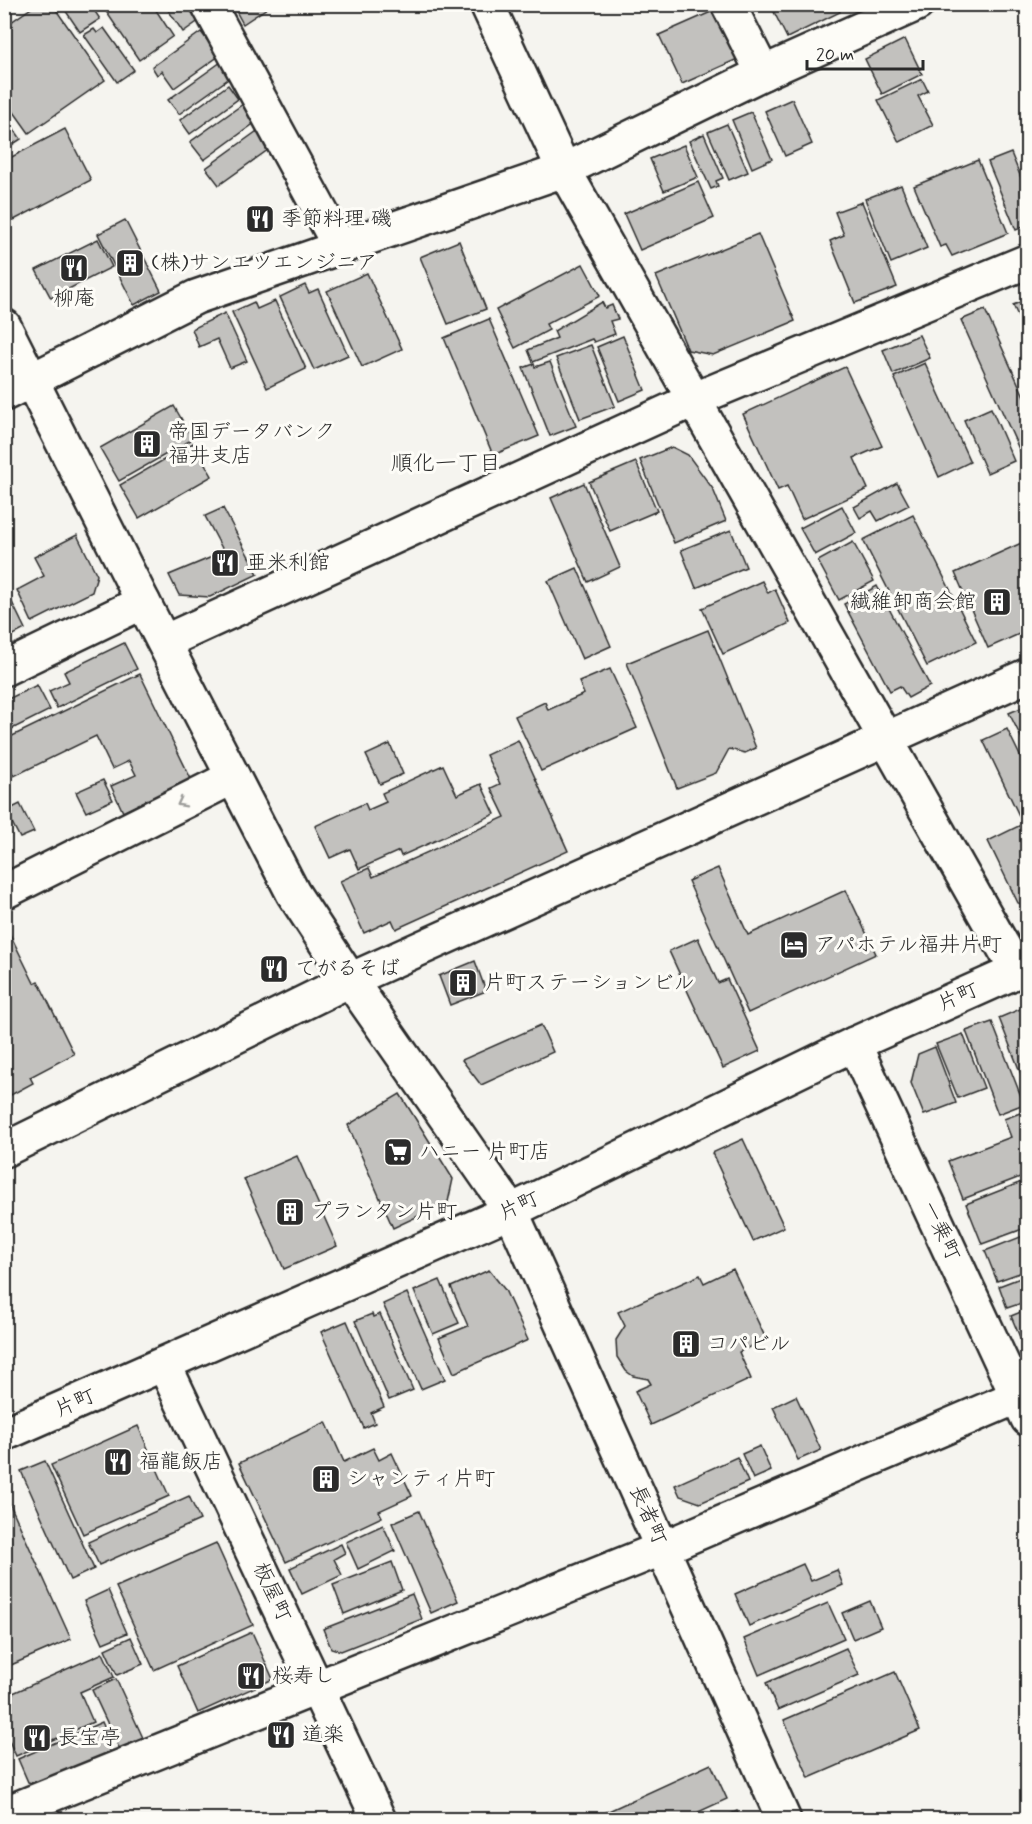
<svg xmlns="http://www.w3.org/2000/svg" width="1032" height="1824" viewBox="0 0 1032 1824" font-family="Mynerve,'Klee One',sans-serif">
	<style>
		.building { fill: #c2c1be; stroke: #2b2b2b; stroke-width: 1.5 }
		.lines { fill: none; stroke-linecap: round; stroke-linejoin: round }
		.street-casing { stroke: #2b2b2b; stroke-width: 38 }
		.secondary-casing { stroke: #2b2b2b; stroke-width: 38 }
		.street { stroke: #fdfcf7; stroke-width: 33 }
		.secondary { stroke: #fdfcf7; stroke-width: 33 }
		.oneway { stroke: #9e9e9b }
		.labels { text-anchor: middle; dominant-baseline: central; stroke-width: 6; stroke-linejoin: round; paint-order: stroke }
		.poi-label { font-size: 21px; fill: #2b2b2b; stroke: #fdfcf7; text-anchor: start }
		.street-label { font-size: 21px; fill: #2b2b2b; stroke: #fdfcf7 }
		.neighbourhood-label { font-size: 22px; fill: #2b2b2b; stroke: #fdfcf7 }
	</style>
	<rect width="100%" height="100%" fill="#f5f4ef"/>
	<filter id="ink" filterUnits="userSpaceOnUse"><feTurbulence type="fractalNoise" baseFrequency=".0167" numOctaves="2"/><feDisplacementMap in="SourceGraphic" scale="12" xChannelSelector="R" yChannelSelector="G"/><feConvolveMatrix kernelMatrix="1 2 1 2 8 2 1 2 1" color-interpolation-filters="sRGB"/></filter>
	<g filter="url(#ink)">
		<g class="building">
			<polygon points="37,4 52,4 105,80 29,133 4,98 4,27"/>
			<polygon points="61,4 90,4 100,19 80,32"/>
			<polygon points="101,4 152,4 173,36 139,60"/>
			<polygon points="164,4 192,4 200,20 183,32"/>
			<polygon points="232,4 273,4 243,24"/>
			<polygon points="770,4 836,4 840,12 787,38"/>
			<polygon points="720,8 742,57 682,84 659,35"/>
			<polygon points="104,28 134,70 117,82 84,35 94,29 97,33"/>
			<polygon points="201,32 219,56 174,88 162,71 157,75 152,67"/>
			<polygon points="905,39 922,74 882,94 865,59"/>
			<polygon points="221,62 231,77 179,114 168,100"/>
			<polygon points="922,79 928,91 918,96 933,125 899,142 878,100"/>
			<polygon points="228,85 238,99 190,134 180,120"/>
			<polygon points="792,99 812,144 785,156 765,111"/>
			<polygon points="243,104 256,122 204,160 190,142"/>
			<polygon points="751,112 772,159 752,168 732,120"/>
			<polygon points="4,115 21,139 4,150"/>
			<polygon points="727,124 748,172 729,180 708,132"/>
			<polygon points="65,129 91,180 14,220 4,202 4,161"/>
			<polygon points="260,129 272,147 219,185 206,168"/>
			<polygon points="704,134 723,178 716,181 718,186 711,189 689,141"/>
			<polygon points="684,145 698,177 664,191 650,159"/>
			<polygon points="1011,153 1028,195 1028,225 1016,230 988,162"/>
			<polygon points="978,160 1008,233 952,256 946,245 940,247 914,186"/>
			<polygon points="698,182 714,218 640,250 624,214"/>
			<polygon points="901,185 927,248 891,263 865,199"/>
			<polygon points="862,202 897,287 855,303 830,241 844,235 835,212"/>
			<polygon points="125,220 161,291 134,305 98,234"/>
			<polygon points="758,234 795,321 713,355 688,350 656,276"/>
			<polygon points="98,239 112,267 51,298 36,270"/>
			<polygon points="459,241 486,309 448,324 420,257"/>
			<polygon points="583,264 600,296 546,324 549,330 515,348 496,310"/>
			<polygon points="367,273 402,349 362,367 327,291"/>
			<polygon points="305,285 309,293 318,289 348,355 314,370 280,297"/>
			<polygon points="1028,299 1028,338 1013,305"/>
			<polygon points="275,301 306,369 267,388 232,312 254,302 257,309"/>
			<polygon points="602,302 605,308 612,305 618,319 610,321 615,334 594,342 592,339 533,362 528,350 557,338 554,331"/>
			<polygon points="985,310 1028,405 1028,456 1023,458 961,320"/>
			<polygon points="225,313 247,361 230,368 217,339 199,347 192,329"/>
			<polygon points="489,319 539,436 493,455 444,338"/>
			<polygon points="919,335 930,358 893,374 883,350"/>
			<polygon points="623,336 645,390 619,401 597,347"/>
			<polygon points="591,345 615,406 580,419 556,358"/>
			<polygon points="550,362 576,426 550,436 523,368 534,364 535,367"/>
			<polygon points="925,363 970,462 939,477 894,377"/>
			<polygon points="845,367 882,446 854,458 868,489 802,519 787,486 778,490 743,414"/>
			<polygon points="174,406 193,439 119,481 100,448"/>
			<polygon points="991,408 1014,461 987,473 964,420"/>
			<polygon points="193,443 212,476 139,518 120,485"/>
			<polygon points="672,447 688,455 713,489 726,521 674,543 640,460"/>
			<polygon points="636,462 657,511 610,531 589,482"/>
			<polygon points="584,483 620,567 588,582 551,498"/>
			<polygon points="897,483 909,505 878,521 872,511 860,518 854,507"/>
			<polygon points="842,506 856,533 815,555 800,528"/>
			<polygon points="223,508 258,574 210,597 179,595 169,575 224,552 205,516"/>
			<polygon points="913,515 976,642 927,666 863,540"/>
			<polygon points="731,530 746,567 696,588 681,550"/>
			<polygon points="77,535 97,575 92,592 32,622 17,590 44,576 34,557"/>
			<polygon points="1028,540 1028,630 988,648 955,573"/>
			<polygon points="853,542 874,581 839,600 818,561"/>
			<polygon points="577,568 611,646 582,659 548,581"/>
			<polygon points="762,581 768,593 775,589 790,623 723,654 702,608"/>
			<polygon points="877,586 930,686 908,698 900,686 890,691 844,604"/>
			<polygon points="7,592 25,629 4,640 4,593"/>
			<polygon points="708,630 756,748 745,753 729,749 716,773 677,788 627,663"/>
			<polygon points="124,643 137,669 57,708 49,691 69,682 64,672"/>
			<polygon points="610,669 637,728 541,771 515,716 545,702 548,710 584,694 579,682"/>
			<polygon points="140,674 191,779 123,812 111,786 136,775 129,761 112,769 96,736 14,776 4,756 4,740"/>
			<polygon points="37,685 50,710 4,733 4,701"/>
			<polygon points="1028,705 1028,751 1009,713"/>
			<polygon points="1007,729 1028,772 1028,906 1018,903 988,841 1023,824 983,740"/>
			<polygon points="518,740 568,851 396,929 392,920 364,933 340,881 369,868 373,877 505,817 491,788 500,784 486,755"/>
			<polygon points="390,744 403,774 380,784 366,755"/>
			<polygon points="443,765 457,795 481,784 495,814 401,856 399,851 359,869 350,849 330,858 315,826 365,803 368,810 386,802 382,793"/>
			<polygon points="103,780 113,800 86,812 76,792"/>
			<polygon points="20,804 34,832 20,838 6,811"/>
			<polygon points="718,868 748,935 846,890 876,954 748,1013 688,881"/>
			<polygon points="4,922 34,983 38,981 74,1054 30,1077 33,1083 7,1097 4,1093"/>
			<polygon points="698,938 718,983 727,979 760,1051 723,1068 669,951"/>
			<polygon points="475,961 486,991 450,1005 439,976"/>
			<polygon points="1025,1007 1028,1014 1028,1092 999,1018"/>
			<polygon points="992,1022 1024,1104 998,1114 966,1031"/>
			<polygon points="541,1025 553,1052 481,1085 462,1060"/>
			<polygon points="963,1034 984,1088 958,1098 936,1044"/>
			<polygon points="935,1047 956,1103 924,1115 911,1083 918,1054"/>
			<polygon points="400,1094 453,1179 448,1202 393,1228 348,1125"/>
			<polygon points="1028,1110 1028,1174 963,1199 948,1161 1011,1137 1004,1119"/>
			<polygon points="743,1139 784,1227 753,1241 712,1153"/>
			<polygon points="297,1156 337,1246 284,1269 244,1179"/>
			<polygon points="1024,1181 1028,1191 1028,1227 982,1244 966,1204"/>
			<polygon points="1028,1234 1028,1270 997,1281 985,1251"/>
			<polygon points="733,1269 766,1339 739,1352 751,1379 651,1425 635,1391 651,1384 648,1379 633,1376 626,1371 617,1357 616,1340 625,1326 618,1312 700,1275 704,1283"/>
			<polygon points="489,1270 505,1290 528,1340 454,1373 439,1338 468,1326 451,1287"/>
			<polygon points="1028,1275 1028,1301 1007,1308 999,1286"/>
			<polygon points="440,1280 459,1323 433,1334 414,1291"/>
			<polygon points="407,1293 445,1379 421,1389 383,1304"/>
			<polygon points="1028,1309 1028,1340 1022,1342 1011,1316"/>
			<polygon points="372,1314 373,1317 380,1314 413,1390 389,1400 355,1321"/>
			<polygon points="347,1321 384,1407 371,1413 375,1423 364,1428 321,1332"/>
			<polygon points="796,1396 821,1450 798,1460 773,1407"/>
			<polygon points="326,1422 344,1462 373,1448 379,1460 392,1453 412,1496 379,1511 382,1517 286,1562 239,1463"/>
			<polygon points="138,1426 169,1496 83,1534 51,1465"/>
			<polygon points="760,1446 771,1471 753,1479 742,1454"/>
			<polygon points="737,1457 748,1482 700,1503 680,1496 675,1485"/>
			<polygon points="45,1461 94,1569 70,1580 21,1471"/>
			<polygon points="4,1491 71,1639 4,1668"/>
			<polygon points="189,1496 200,1520 99,1565 88,1542"/>
			<polygon points="419,1511 458,1601 431,1613 392,1523"/>
			<polygon points="383,1525 395,1551 358,1569 346,1542"/>
			<polygon points="216,1543 253,1625 154,1670 116,1587"/>
			<polygon points="341,1544 345,1553 334,1559 342,1575 302,1594 290,1568"/>
			<polygon points="392,1562 402,1590 344,1614 333,1585"/>
			<polygon points="803,1564 811,1581 837,1570 843,1585 749,1626 735,1594"/>
			<polygon points="108,1590 127,1633 103,1643 84,1601"/>
			<polygon points="412,1594 422,1619 341,1651 331,1648 323,1629"/>
			<polygon points="870,1601 881,1627 853,1639 842,1613"/>
			<polygon points="828,1603 844,1638 759,1675 744,1639"/>
			<polygon points="252,1632 273,1679 198,1713 177,1666"/>
			<polygon points="131,1637 143,1664 117,1675 105,1649"/>
			<polygon points="846,1648 859,1675 778,1710 766,1683"/>
			<polygon points="103,1653 114,1677 80,1692 93,1722 16,1756 4,1730 4,1697"/>
			<polygon points="895,1672 920,1730 809,1778 784,1720"/>
			<polygon points="116,1679 144,1740 120,1750 92,1690"/>
			<polygon points="102,1722 111,1742 106,1744 111,1754 41,1785 28,1782 18,1759"/>
			<polygon points="711,1764 727,1799 681,1820 589,1820"/>
			<polygon points="737,1811 740,1820 718,1820"/>
		</g>
		<g class="lines">
			<g class="street-casing">
				<g id="street">
					<polyline points="208,4 340,247"/>
					<polyline points="487,4 564,170 1017,971"/>
					<polyline points="728,4 763,73"/>
					<polyline points="4,394 196,297 564,170 763,73 917,4"/>
					<polyline points="164,642 693,400 1028,261"/>
					<polyline points="4,669 143,602"/>
					<polyline points="4,892 233,777"/>
					<polyline points="854,1044 1028,1419"/>
					<polyline points="4,1150 350,980 1028,675"/>
					<polyline points="164,1364 379,1820"/>
					<polyline points="16,1809 663,1548 1028,1392"/>
				</g>
			</g>
			<g class="secondary-casing">
				<g id="secondary">
					<polyline points="4,326 143,602 293,893 350,980 511,1211 784,1820"/>
					<polyline points="4,1434 511,1211 854,1044 1028,966"/>
				</g>
			</g>
			<use href="#street" class="street"/>
			<use href="#secondary" class="secondary"/>
		</g>
		<defs><path id="oneway-chevron" d="M-2-3.5L2.5 0L-2 3.5" fill="none" stroke-width="1.6" stroke-linecap="round" stroke-linejoin="round" transform="scale(1.5)"/></defs>
		<use class="oneway" href="#oneway-chevron" transform="translate(181 803) rotate(153)"/>
	</g>
	<defs>
		<g id="restaurant-square" transform="scale(1.5)"><rect x="-9" y="-9" width="18" height="18" rx="4" fill="#2b2b2b" stroke="#fdfcf7"/><path d="M-5-6h1v4h1v-4h1v4h1v-4h1v5L-1.5 .5V6h-2V.5L-5-1ZM5-6V6H3V1.5H1.5Q1.5-4 5-6Z" fill="#fff"/></g>
		<g id="building-square" transform="scale(1.5)"><rect x="-9" y="-9" width="18" height="18" rx="4" fill="#2b2b2b" stroke="#fdfcf7"/><path d="M-4-6H4V6H1V3H-1V6H-4ZM-2.5-4.3h1.7v1.8h-1.7ZM.8-4.3h1.7v1.8H.8ZM-2.5-1h1.7V.8h-1.7ZM.8-1h1.7V.8H.8Z" fill="#fff"/></g>
		<g id="hotel-square" transform="scale(1.5)"><rect x="-9" y="-9" width="18" height="18" rx="4" fill="#2b2b2b" stroke="#fdfcf7"/><path d="M-6-4.5h1.5V1H6V5H4.5V3h-9V5H-6ZM-4 0a1.8 1.8 0 1 1 3.6 0ZM.5 0V-2.5h3Q6-2.5 6 0Z" fill="#fff"/></g>
		<g id="supermarket-square" transform="scale(1.5)"><rect x="-9" y="-9" width="18" height="18" rx="4" fill="#2b2b2b" stroke="#fdfcf7"/><path d="M-6-5.5h2.5l.6 2H6L4.5 2H-2.5L-4.4-4H-6ZM-1.5 3.2a1.3 1.3 0 1 0 .1 0ZM3 3.2a1.3 1.3 0 1 0 .1 0Z" fill="#fff"/></g>
	</defs>
	<g fill-rule="evenodd">
		<use href="#restaurant-square" x="260" y="219"/>
		<use href="#building-square" x="130" y="263"/>
		<use href="#restaurant-square" x="74" y="268"/>
		<use href="#building-square" x="147" y="444"/>
		<use href="#restaurant-square" x="225" y="563"/>
		<use href="#building-square" x="997" y="602"/>
		<use href="#hotel-square" x="794" y="945"/>
		<use href="#restaurant-square" x="274" y="969"/>
		<use href="#building-square" x="463" y="983"/>
		<use href="#supermarket-square" x="398" y="1152"/>
		<use href="#building-square" x="290" y="1212"/>
		<use href="#building-square" x="686" y="1344"/>
		<use href="#restaurant-square" x="118" y="1462"/>
		<use href="#building-square" x="326" y="1479"/>
		<use href="#restaurant-square" x="251" y="1676"/>
		<use href="#restaurant-square" x="281" y="1735"/>
		<use href="#restaurant-square" x="37" y="1738"/>
	</g>
	<g class="labels">
		<g class="poi-label">
			<text x="281" y="219">季節料理 磯</text>
			<text x="151" y="263">(株)サンエツエンジニア</text>
			<text x="74" y="299" text-anchor="middle">柳庵</text>
			<text x="168" y="432">帝国データバンク<tspan x="168" dy="24">福井支店</tspan></text>
			<text x="246" y="563">亜米利館</text>
			<text x="976" y="602" text-anchor="end">繊維卸商会館</text>
			<text x="815" y="945">アパホテル福井片町</text>
			<text x="295" y="969">てがるそば</text>
			<text x="484" y="983">片町ステーションビル</text>
			<text x="419" y="1152">ハニー 片町店</text>
			<text x="311" y="1212">プランタン片町</text>
			<text x="707" y="1344">コパビル</text>
			<text x="139" y="1462">福龍飯店</text>
			<text x="347" y="1479">シャンティ片町</text>
			<text x="272" y="1676">桜寿し</text>
			<text x="302" y="1735">道楽</text>
			<text x="58" y="1738">長宝亭</text>
		</g>
		<g class="street-label">
			<text transform="translate(958 997) rotate(-24)">片町</text>
			<text transform="translate(519 1206) rotate(-25)">片町</text>
			<text transform="translate(941 1231) rotate(65)">一乗町</text>
			<text transform="translate(75 1403) rotate(-24)">片町</text>
			<text transform="translate(648 1515) rotate(66)">長者町</text>
			<text transform="translate(272 1592) rotate(65)">板屋町</text>
		</g>
		<g class="neighbourhood-label">
			<text x="446" y="464">順化一丁目</text>
		</g>
	</g>
	<rect width="1032" height="1824" fill="none" stroke="#fdfcf7" stroke-width="24"/>
	<rect x="12" y="12" width="1008" height="1800" fill="none" stroke="#2b2b2b" stroke-width="2" filter="url(#ink)"/>
	<path d="M807 60v9h116v-9" fill="none" stroke="#2b2b2b" stroke-width="3"/>
	<text x="816" y="60" font-size="18" fill="#2b2b2b" stroke="#fdfcf7" stroke-width="4.5" paint-order="stroke">20 m</text>
</svg>
